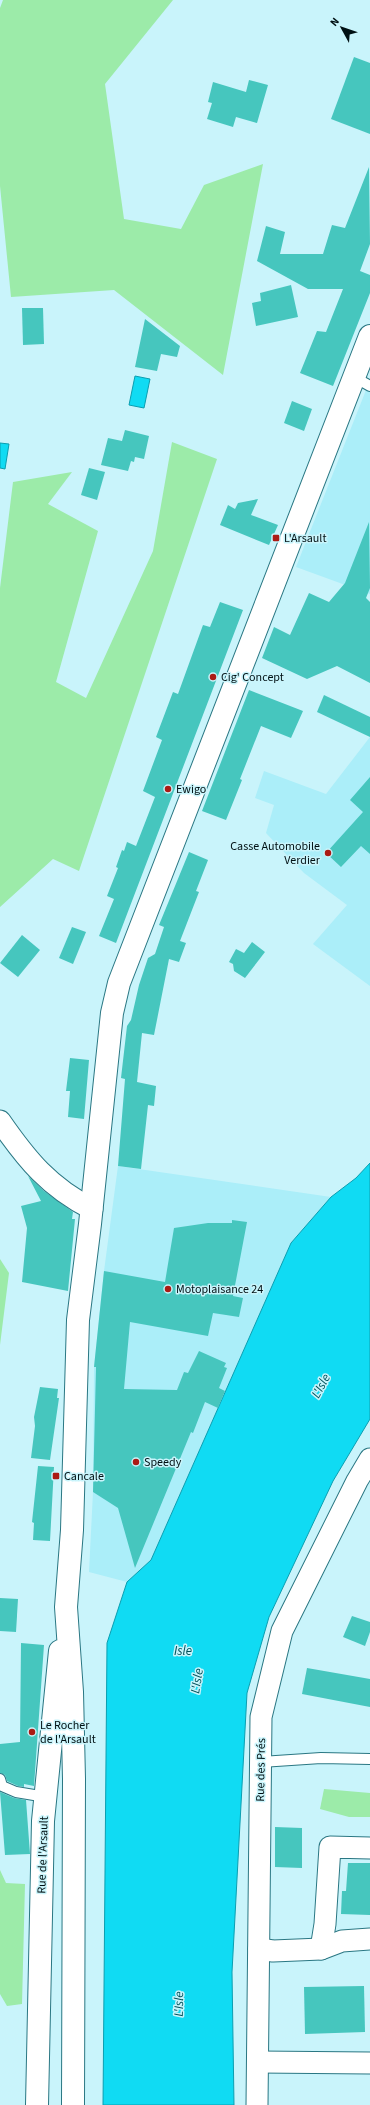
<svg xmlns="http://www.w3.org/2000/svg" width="370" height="2105" viewBox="0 0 370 2105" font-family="'Source Sans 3',sans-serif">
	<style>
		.built { fill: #abeef9 }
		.green { fill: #9ceba9 }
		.water { fill: #10dbf3; stroke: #0b9eb0 }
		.building { fill: #46c6be }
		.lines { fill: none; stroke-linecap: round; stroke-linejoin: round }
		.lane-casing { stroke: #2a7783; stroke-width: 12 }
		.street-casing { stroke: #2a7783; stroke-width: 23 }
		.secondary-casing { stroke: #2a7783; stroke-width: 24 }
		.lane { stroke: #fff; stroke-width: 10 }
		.street { stroke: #fff; stroke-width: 21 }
		.secondary { stroke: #fff; stroke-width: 22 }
		.poi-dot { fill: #ab1a14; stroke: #c9f4fb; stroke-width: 1.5 }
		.labels { text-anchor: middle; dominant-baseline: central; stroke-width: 3; stroke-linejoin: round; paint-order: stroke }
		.poi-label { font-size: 12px; fill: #001013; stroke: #c9f4fb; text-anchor: start }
		.street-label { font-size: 12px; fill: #001013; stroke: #c9f4fb }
		.water-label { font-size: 13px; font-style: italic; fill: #005059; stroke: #c9f4fb }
	</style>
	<rect width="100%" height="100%" fill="#c9f4fb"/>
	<g class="built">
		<polygon points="370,380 370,594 296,567"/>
		<polygon points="370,737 370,986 313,944 347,905 304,873 266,833 274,805 255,798 264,771 326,794"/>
		<polygon points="118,1166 331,1197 291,1243 151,1560 127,1582 89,1572 93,1492 94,1367 104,1271"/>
	</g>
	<g class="green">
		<polygon points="3,0 173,0 105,84 124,219 181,229 204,185 263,164 223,375 114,290 11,297 0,186 0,8"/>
		<polygon points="172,442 217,459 79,871 53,859 0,907 0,588 13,482 72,472 48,504 98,531 56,682 86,698 153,551"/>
		<polygon points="0,1259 9,1273 0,1345"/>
		<polygon points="324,1789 370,1793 370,1817 349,1817 320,1809"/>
		<polygon points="0,1870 6,1883 25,1884 22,2004 7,2006 0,1994"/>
	</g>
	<g class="water">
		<polygon points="135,376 150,379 144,408 129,405"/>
		<polygon points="0,443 9,444 5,469 0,468"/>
		<polygon points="370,1163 370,1419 333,1481 269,1617 247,1693 232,1972 234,2105 103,2105 107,1643 127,1582 151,1560 291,1243 331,1197 356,1178"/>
	</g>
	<g class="building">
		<polygon points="354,57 370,63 370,134 331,119"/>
		<polygon points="249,80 268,85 257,123 236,117 233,127 207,119 212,103 208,102 213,82 246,92"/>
		<polygon points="369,167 370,244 360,271 370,275 370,293 333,386 300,373 317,331 326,332 343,289 308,289 257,261 266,226 285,232 280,254 323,254 332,225 345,228"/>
		<polygon points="291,285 298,317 256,326 252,303 261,301 260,293"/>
		<polygon points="22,308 43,308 44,344 23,345"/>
		<polygon points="145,319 180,346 177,357 161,354 157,371 135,367"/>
		<polygon points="292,401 312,409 304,431 284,423"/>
		<polygon points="125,430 149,436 144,459 135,457 134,462 131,461 128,471 101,465 108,438 122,441"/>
		<polygon points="89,468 105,472 97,500 81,495"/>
		<polygon points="258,499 251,515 278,525 269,545 220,525 228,505 235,509 238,503"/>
		<polygon points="369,522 370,588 366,598 370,602 370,683 337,666 307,679 262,658 274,627 290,635 309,593 329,602 345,583"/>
		<polygon points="220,602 243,610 116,943 99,936 114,899 107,896 118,868 116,867 122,850 124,851 127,842 136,846 155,797 143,791 162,740 156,737 173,692 178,694 203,625 210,627"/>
		<polygon points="249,690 303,711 291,738 261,726 240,779 242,780 226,820 202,811"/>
		<polygon points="324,695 370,717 370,737 317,712"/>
		<polygon points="370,777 370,854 361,846 341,867 326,853 363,812 350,800"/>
		<polygon points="189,852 208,860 196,891 199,892 180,941 186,943 179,962 169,959 154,1035 142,1033 137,1082 156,1086 154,1106 148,1105 141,1169 118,1166 125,1079 121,1078 127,1026 131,1020 139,985 148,958 155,954 164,927 159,925"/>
		<polygon points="72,927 86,932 73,964 59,958"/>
		<polygon points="22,935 40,950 18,977 0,963"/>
		<polygon points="252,942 265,952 245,978 234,971 233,964 229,962 236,949 244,953"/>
		<polygon points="70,1058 89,1060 84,1119 68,1117 70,1091 66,1091"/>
		<polygon points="28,1176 44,1191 73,1212 72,1219 75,1219 68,1291 22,1282 27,1228 21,1206 41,1201"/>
		<polygon points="232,1220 247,1222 233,1296 243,1298 239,1317 213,1313 208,1336 130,1322 124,1389 177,1390 184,1372 188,1373 199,1351 226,1363 224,1367 227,1368 219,1388 225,1391 218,1408 205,1402 193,1433 191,1432 135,1568 118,1508 93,1492 96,1367 94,1367 104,1271 165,1282 174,1228 208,1223 232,1223"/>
		<polygon points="40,1387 58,1389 57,1398 59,1398 50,1460 31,1458 35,1426 34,1417"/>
		<polygon points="38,1466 54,1467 50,1541 33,1540 34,1523 32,1522"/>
		<polygon points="0,1598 18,1599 16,1632 0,1631"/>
		<polygon points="352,1616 370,1622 370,1632 365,1646 343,1637"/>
		<polygon points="21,1643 44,1645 34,1786 24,1784 24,1787 18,1786 7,1781 5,1775 0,1773 0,1744 20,1742"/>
		<polygon points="307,1668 370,1679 370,1707 302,1694"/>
		<polygon points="0,1792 14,1798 26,1800 30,1854 5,1855"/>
		<polygon points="275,1827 302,1828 302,1868 275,1867"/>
		<polygon points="348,1863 370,1863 370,1915 341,1914 342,1891 346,1891"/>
		<polygon points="364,1986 365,2032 305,2034 304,1987"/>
	</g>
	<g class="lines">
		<g class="lane-casing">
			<g id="lane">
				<polyline points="354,377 370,386"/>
				<polyline points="261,1762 321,1758 370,1759"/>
				<polyline points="0,1779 2,1786 16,1792 46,1797"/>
			</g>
		</g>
		<g class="street-casing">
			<g id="street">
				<path d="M0 1121C27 1160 49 1187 92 1209"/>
				<polyline points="259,1949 273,1951 321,1949 342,1941 370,1939"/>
				<polyline points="321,1949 325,1924 330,1847 370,1848"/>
				<polyline points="258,2062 370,2063"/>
				<polyline points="257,2105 261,1717 282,1631 357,1481 370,1459"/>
			</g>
		</g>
		<g class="secondary-casing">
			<g id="secondary">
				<polyline points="37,2105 43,1821 60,1651"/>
				<polyline points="73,2105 74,1779 72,1692 66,1607 72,1530 78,1320 90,1224 112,1013 119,983 370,336"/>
			</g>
		</g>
		<use href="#lane" class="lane"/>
		<use href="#street" class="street"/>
		<use href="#secondary" class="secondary"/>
	</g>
	<g class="poi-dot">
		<rect x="272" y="534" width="8" height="8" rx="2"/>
		<circle cx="213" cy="677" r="4"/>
		<circle cx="168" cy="789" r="4"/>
		<circle cx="328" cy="853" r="4"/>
		<circle cx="168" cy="1289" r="4"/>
		<circle cx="136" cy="1462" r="4"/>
		<rect x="52" y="1472" width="8" height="8" rx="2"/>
		<circle cx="32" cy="1732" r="4"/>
	</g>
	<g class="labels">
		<g class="poi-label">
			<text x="284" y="538">L'Arsault</text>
			<text x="221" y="677">Cig' Concept</text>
			<text x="176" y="789">Ewigo</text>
			<text x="320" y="846" text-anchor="end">Casse Automobile<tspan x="320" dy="14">Verdier</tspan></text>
			<text x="176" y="1289">Motoplaisance 24</text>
			<text x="144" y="1462">Speedy</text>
			<text x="64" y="1476">Cancale</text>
			<text x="40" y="1725">Le Rocher<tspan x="40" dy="14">de l'Arsault</tspan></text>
		</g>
		<g class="street-label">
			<text transform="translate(261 1770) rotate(-89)">Rue des Prés</text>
			<text transform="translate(43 1855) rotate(-88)">Rue de l'Arsault</text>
		</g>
		<g class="water-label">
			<text transform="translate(321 1386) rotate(-61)">L'Isle</text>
			<text x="183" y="1651">Isle</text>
			<text transform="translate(197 1681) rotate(-81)">L'Isle</text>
			<text transform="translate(179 2004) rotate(-89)">L'Isle</text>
		</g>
	</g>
	<g transform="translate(342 28) rotate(310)" stroke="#c9f4fb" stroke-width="3" paint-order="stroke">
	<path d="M0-3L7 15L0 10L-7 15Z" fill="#001013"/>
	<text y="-6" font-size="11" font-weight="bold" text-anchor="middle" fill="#001013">N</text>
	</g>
</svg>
